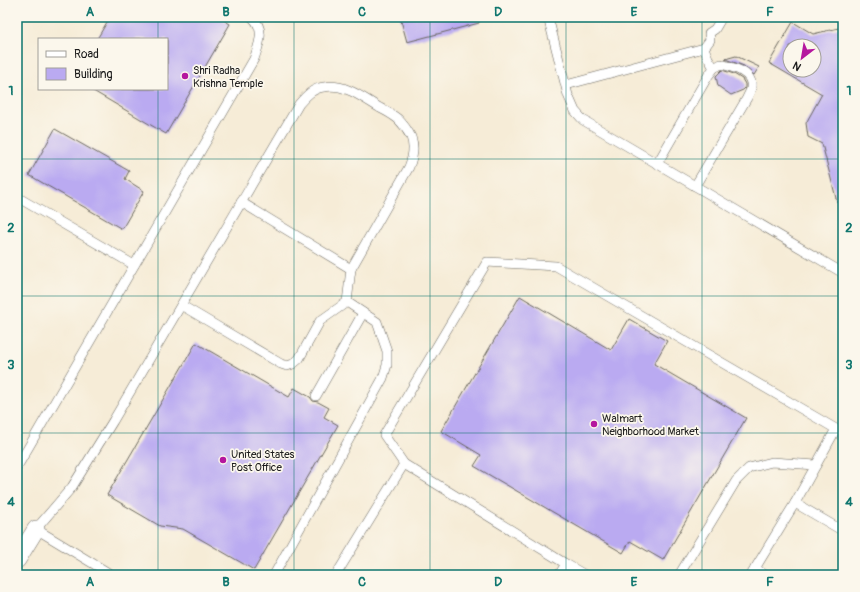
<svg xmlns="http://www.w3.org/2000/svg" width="860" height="592" viewBox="0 0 860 592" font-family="Pangolin,sans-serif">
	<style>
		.building { fill: #baaaf1; fill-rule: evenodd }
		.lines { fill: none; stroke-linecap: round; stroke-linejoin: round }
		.lane-casing { stroke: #68655d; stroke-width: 10 }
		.street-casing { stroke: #68655d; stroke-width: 18 }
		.lane { stroke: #fff; stroke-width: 9 }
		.street { stroke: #fff; stroke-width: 17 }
		.grid { fill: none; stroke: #0f766e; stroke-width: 1; stroke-opacity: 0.55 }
		.poi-dot { fill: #b5179e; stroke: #fbf7ec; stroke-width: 1.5 }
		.labels { text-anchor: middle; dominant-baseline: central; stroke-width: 3.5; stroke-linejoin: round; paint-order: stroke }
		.poi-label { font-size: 11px; fill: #1c1c1c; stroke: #fbf7ec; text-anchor: start }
		.neatline { fill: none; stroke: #0f766e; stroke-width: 1.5 }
		.grid-label { font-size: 13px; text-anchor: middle; font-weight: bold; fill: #0f766e }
	</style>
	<rect width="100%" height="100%" fill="#fbf7ec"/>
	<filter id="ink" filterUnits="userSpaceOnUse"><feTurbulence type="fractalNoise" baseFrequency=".025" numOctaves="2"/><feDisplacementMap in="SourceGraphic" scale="8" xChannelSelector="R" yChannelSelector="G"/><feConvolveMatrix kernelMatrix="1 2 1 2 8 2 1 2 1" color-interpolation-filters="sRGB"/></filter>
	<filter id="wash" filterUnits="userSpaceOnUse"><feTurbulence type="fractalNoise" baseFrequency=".012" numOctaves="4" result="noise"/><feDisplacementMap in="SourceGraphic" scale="16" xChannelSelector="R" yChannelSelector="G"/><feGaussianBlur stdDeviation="0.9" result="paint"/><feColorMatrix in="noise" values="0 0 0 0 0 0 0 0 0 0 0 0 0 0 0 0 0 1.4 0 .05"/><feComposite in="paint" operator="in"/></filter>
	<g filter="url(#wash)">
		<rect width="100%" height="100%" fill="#f6ecd7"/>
		<g id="blocks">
			<g class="building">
				<polygon points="110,17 219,17 230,24 166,134 90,89 167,89 167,39 97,39"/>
				<polygon points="400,17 478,17 479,23 407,42"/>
				<path d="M793 22 813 34 843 27V201L837 202 822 144 808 137 806 123 822 94 769 63ZM790 46H814V70H790Z"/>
				<polygon points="736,56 759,67 754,75 744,66 725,59"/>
				<polygon points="722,70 734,74 742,79 745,84 745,88 743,90 731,95 718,86 716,76"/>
				<polygon points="55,129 129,171 125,179 144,191 122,229 29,175"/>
				<polygon points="520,296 611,350 629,319 667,341 654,364 746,418 663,560 630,541 623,553 474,466 481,455 441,431"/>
				<polygon points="196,343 289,397 294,388 310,397 313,401 318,402 329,408 324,417 338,425 254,570 183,529 160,526 107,495"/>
			</g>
		</g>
	</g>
	<g filter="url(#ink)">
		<use href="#blocks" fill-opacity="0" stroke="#68655d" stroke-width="1"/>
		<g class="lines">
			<g class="lane-casing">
				<g id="lane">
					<polyline points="548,17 568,95 575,111 583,120 843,273"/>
					<polyline points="704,48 708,58 714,68"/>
					<polyline points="566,85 704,48 710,40 709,33 715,29 722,17"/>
					<path d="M657 164 708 76 714 68 721 64C732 67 754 72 751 88 751 91 748 95 747 98L695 186"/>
					<polyline points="17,197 134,265"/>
					<polyline points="241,202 351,269"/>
					<polyline points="316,396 363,313"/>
					<polyline points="404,464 566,564"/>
					<path d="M17 467 254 59C259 44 266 30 252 17"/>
					<polyline points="755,568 765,575"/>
					<path d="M112 575 36 529 72 487 113 421 299 104C306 96 313 88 324 87 345 83 363 98 380 108 386 111 393 115 398 119 403 124 408 131 411 137 415 147 413 157 409 167L351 269 347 302 320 321 299 359 293 364 287 366 281 364 181 305"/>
					<polyline points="274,575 383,378 387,365 387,351 377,322 347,302"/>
					<polyline points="336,575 404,464 384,435 487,262 556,266 836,429 795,503 843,531"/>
					<polyline points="559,575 566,564 585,575"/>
					<polyline points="679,575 736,481 749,468 772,462 816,465"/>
					<polyline points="751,575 795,503"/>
				</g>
			</g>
			<g class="street-casing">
				<polyline id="street" points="17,560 36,529"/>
			</g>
			<use href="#lane" class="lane"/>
			<use href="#street" class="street"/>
		</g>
	</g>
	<path class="grid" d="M158 17V39M294 17V575M430 17V575M566 17V575M702 17V575M158 89V575M17 159H843M17 296H843M17 433H843"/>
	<g class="poi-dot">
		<circle cx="185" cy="76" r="4"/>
		<circle cx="594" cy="424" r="4"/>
		<circle cx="223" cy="460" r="4"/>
	</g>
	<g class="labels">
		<g class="poi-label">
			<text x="193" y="70">Shri Radha<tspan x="193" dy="13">Krishna Temple</tspan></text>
			<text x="602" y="418">Walmart<tspan x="602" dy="13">Neighborhood Market</tspan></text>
			<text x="231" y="454">United States<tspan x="231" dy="13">Post Office</tspan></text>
		</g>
	</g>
	<rect width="860" height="592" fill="none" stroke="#fbf7ec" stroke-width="44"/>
	<rect x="38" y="38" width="130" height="52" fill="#fbf7ec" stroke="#a29f99"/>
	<rect x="46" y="51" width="20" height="6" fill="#ffffff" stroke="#a29f99"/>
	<text x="74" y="58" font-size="12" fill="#1c1c1c">Road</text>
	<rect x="46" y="68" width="20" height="12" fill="#baaaf1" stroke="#a29f99"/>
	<text x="74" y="78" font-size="12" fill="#1c1c1c">Building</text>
	<g transform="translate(802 58) rotate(211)"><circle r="19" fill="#fbf7ec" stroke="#a29f99"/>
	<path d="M0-3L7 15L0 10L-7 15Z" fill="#b5179e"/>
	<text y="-6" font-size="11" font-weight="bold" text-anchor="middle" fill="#1c1c1c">N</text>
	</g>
	<rect x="22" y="22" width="816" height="548" class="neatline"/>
	<g class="grid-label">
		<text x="90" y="16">A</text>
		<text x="226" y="16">B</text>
		<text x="362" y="16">C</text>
		<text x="498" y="16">D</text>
		<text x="634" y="16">E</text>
		<text x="770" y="16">F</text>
		<text x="11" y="95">1</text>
		<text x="849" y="95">1</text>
		<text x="11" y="232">2</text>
		<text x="849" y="232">2</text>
		<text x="11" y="369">3</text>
		<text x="849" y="369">3</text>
		<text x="11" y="506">4</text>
		<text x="849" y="506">4</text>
		<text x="90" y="586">A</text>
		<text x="226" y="586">B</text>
		<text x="362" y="586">C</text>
		<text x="498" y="586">D</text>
		<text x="634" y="586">E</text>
		<text x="770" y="586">F</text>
	</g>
</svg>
